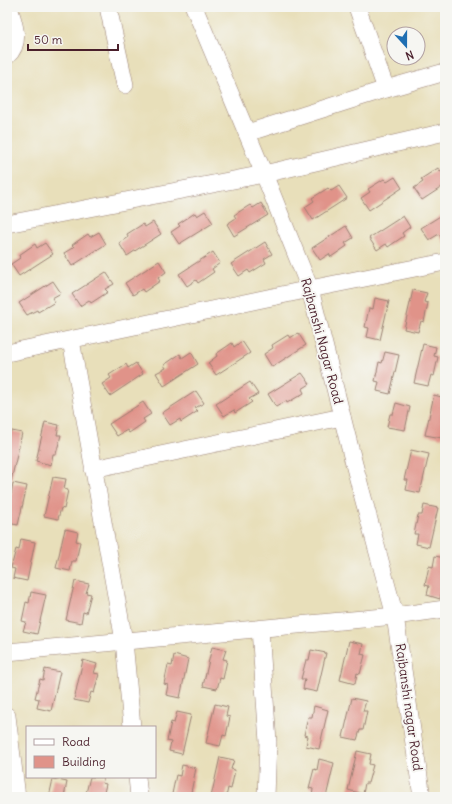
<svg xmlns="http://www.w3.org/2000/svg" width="452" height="804" viewBox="0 0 452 804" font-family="Delius,sans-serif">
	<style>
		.building { fill: #e09389 }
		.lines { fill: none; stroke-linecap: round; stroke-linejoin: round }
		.minor-casing { stroke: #997f72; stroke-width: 18 }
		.minor { stroke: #fff; stroke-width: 17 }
		.labels { text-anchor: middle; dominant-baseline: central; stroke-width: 4; stroke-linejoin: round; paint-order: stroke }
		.street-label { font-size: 13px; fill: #4a1f2b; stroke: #f6f6f2 }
	</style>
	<rect width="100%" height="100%" fill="#f6f6f2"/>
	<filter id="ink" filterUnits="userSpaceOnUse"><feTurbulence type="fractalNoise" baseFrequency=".025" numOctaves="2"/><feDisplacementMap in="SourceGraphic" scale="8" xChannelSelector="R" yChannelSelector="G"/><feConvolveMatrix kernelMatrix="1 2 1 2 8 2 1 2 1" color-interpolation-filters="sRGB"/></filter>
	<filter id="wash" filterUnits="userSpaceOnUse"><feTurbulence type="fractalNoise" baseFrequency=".012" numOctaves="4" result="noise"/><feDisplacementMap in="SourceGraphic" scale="16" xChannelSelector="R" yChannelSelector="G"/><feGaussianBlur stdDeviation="0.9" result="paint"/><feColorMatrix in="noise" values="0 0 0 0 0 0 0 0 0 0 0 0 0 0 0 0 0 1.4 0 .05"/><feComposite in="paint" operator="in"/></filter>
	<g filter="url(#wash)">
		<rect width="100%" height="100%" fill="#e8dfba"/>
		<g id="blocks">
			<g class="building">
				<polygon points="438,168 440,172 445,168 445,185 422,200 414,188 423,182 421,179"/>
				<polygon points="395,177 402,188 369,210 361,198 370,192 368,189 384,179 387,182"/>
				<polygon points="339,186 347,198 313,220 305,207 314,201 312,198 328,188 331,191"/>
				<polygon points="261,203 268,215 234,236 227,224 236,218 234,215 250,205 253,208"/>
				<polygon points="205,211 213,223 179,244 171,232 180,226 178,224 195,213 197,216"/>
				<polygon points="445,213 445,245 439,234 429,240 421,228"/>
				<polygon points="403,216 410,227 402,233 404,236 388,247 386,244 377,250 369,238"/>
				<polygon points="153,222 161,234 127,256 119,243 128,237 127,234 143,224 145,227"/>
				<polygon points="346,226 353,238 345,243 347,246 331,257 329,254 320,260 312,248"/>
				<polygon points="99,232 106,244 72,266 64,253 74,247 72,245 88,234 90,237"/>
				<polygon points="265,242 272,254 264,259 266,263 250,273 248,270 239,276 231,264"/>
				<polygon points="45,243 53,254 19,276 11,264 20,258 19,255 35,244 37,248"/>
				<polygon points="213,252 220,263 212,269 214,272 198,283 196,280 187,286 179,274"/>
				<polygon points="159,261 166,272 158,278 160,281 144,292 142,289 133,295 125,283"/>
				<polygon points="106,272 114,284 105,289 108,292 91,303 89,300 80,306 72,294"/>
				<polygon points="53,281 61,293 52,298 55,302 38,312 37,310 27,315 19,303"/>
				<polygon points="413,290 427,293 424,302 428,303 424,322 421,321 418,332 404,329"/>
				<polygon points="375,298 389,301 380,340 367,337 369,328 365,327 369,308 373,309"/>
				<polygon points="298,333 306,345 272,367 264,354 273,348 272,345 288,335 290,338"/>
				<polygon points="242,341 250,353 216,375 208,363 217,356 216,354 232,343 234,347"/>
				<polygon points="423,344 436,347 434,356 438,357 434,376 431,375 428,386 414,383"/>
				<polygon points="191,352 198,364 164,386 156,373 166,368 164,365 180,354 182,358"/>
				<polygon points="385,352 399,355 390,394 377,391 379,382 375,381 379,362 382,363"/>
				<polygon points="136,363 143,374 110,396 102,384 111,378 109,375 126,364 128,368"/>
				<polygon points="302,373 310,384 302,389 304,393 287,403 286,401 276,407 268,394"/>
				<polygon points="250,382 258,394 249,399 252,402 235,413 234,410 224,416 216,404"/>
				<polygon points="196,391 204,403 195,408 198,411 181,422 180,419 170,425 162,413"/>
				<polygon points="434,395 445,398 445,427 442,438 425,435"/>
				<polygon points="143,402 151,414 143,419 145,422 129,433 127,430 117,436 109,424"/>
				<polygon points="396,403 410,407 405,430 387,427 390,414 393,414"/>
				<polygon points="45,422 59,425 57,435 61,435 56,454 53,454 51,465 36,461"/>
				<polygon points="7,430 22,433 11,481 7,480"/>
				<polygon points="411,450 429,454 420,493 406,490 408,480 404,480"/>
				<polygon points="53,477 66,479 64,489 68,490 64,509 61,508 58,519 44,516"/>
				<polygon points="13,483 27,486 18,525 7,523 7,493 11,494"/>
				<polygon points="424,505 438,508 429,547 416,544 418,534 414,534 418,515 422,515"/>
				<polygon points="65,529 78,532 76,541 80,542 76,561 72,561 70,571 56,568"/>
				<polygon points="21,539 35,542 27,581 13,578 15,569 11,568 16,549 19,550"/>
				<polygon points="435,556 445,558 445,578 440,599 427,595 429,586 425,585 429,566 433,567"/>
				<polygon points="75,581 89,584 86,593 91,594 86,613 83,612 81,623 66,620"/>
				<polygon points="31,592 46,595 37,634 23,631 26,622 22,621 26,602 29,603"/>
				<polygon points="349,641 363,644 361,654 365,655 360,674 357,673 355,684 340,680"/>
				<polygon points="212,647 226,650 223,659 227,660 223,679 220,678 217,689 203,686"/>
				<polygon points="311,650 326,653 317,692 303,689 305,679 301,679 306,660 309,660"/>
				<polygon points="174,655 188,659 180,698 166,695 168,685 164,684 168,665 172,666"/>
				<polygon points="83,660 97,664 94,673 99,674 94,693 91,692 88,703 74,700"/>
				<polygon points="45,669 60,672 51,711 37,708 39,699 35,698 40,679 43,680"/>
				<polygon points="352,698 366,701 363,711 367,711 363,730 360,730 357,740 343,737"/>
				<polygon points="215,704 228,707 226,716 230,717 226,736 223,735 220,746 206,743"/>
				<polygon points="314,706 328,710 319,749 306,746 308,736 304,735 308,717 312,717"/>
				<polygon points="177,712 191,715 182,754 169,751 171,742 167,741 171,722 174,723"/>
				<polygon points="357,751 371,754 369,764 373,765 368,783 365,783 363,794 348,790"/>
				<polygon points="220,757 234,760 231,769 235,770 231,789 228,788 226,797 211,797"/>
				<polygon points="319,759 334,763 326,797 312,797 313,789 309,788 314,769 317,770"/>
				<polygon points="182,765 196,768 190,797 176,797 176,795 172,794 176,775 180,776"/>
				<polygon points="90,777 104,777 102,783 106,784 103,797 85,797"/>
				<polygon points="53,779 67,782 64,797 49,797"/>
			</g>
		</g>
	</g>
	<g filter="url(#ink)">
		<use href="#blocks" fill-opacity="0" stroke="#997f72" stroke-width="1"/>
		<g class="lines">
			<g class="minor-casing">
				<g id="minor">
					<polyline points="108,7 125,85"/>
					<polyline points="194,7 264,174 310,289 354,464 395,616 422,797"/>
					<polyline points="357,7 386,89"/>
					<path d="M7 56C22 43 14 24 9 7"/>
					<polyline points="247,133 386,89 445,72"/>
					<polyline points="7,224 264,174 445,132"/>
					<polyline points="71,340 124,641 132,727"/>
					<polyline points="7,353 310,289 445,262"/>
					<polyline points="93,469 342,417"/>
					<polyline points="260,629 268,742 266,797"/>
					<polyline points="7,652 395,616 445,609"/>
					<polyline points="7,716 17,797"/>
					<polyline points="137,777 139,797"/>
				</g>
			</g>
			<use href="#minor" class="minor"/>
		</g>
	</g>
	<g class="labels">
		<g class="street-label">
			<text transform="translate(322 341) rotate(75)">Rajbanshi Nagar Road</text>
			<text transform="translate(409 707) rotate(82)">Rajbanshi nagar Road</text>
		</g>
	</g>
	<rect width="452" height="804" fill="none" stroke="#f6f6f2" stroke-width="24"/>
	<rect x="26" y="726" width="130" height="52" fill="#f6f6f2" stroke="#b1a0a2"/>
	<rect x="34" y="739" width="20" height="6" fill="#ffffff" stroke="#b1a0a2"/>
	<text x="62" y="746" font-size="12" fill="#4a1f2b">Road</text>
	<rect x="34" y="756" width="20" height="12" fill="#e09389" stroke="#b1a0a2"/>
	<text x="62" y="766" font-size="12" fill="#4a1f2b">Building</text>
	<g transform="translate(406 46) rotate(159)"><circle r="19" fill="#f6f6f2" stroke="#b1a0a2"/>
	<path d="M0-3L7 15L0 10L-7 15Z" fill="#1f6fb2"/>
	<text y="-6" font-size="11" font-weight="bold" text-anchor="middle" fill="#4a1f2b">N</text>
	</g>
	<path d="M28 44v6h90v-6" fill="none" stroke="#4a1f2b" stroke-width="2"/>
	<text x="34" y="44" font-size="12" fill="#4a1f2b" stroke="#f6f6f2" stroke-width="3" paint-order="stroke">50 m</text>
</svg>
